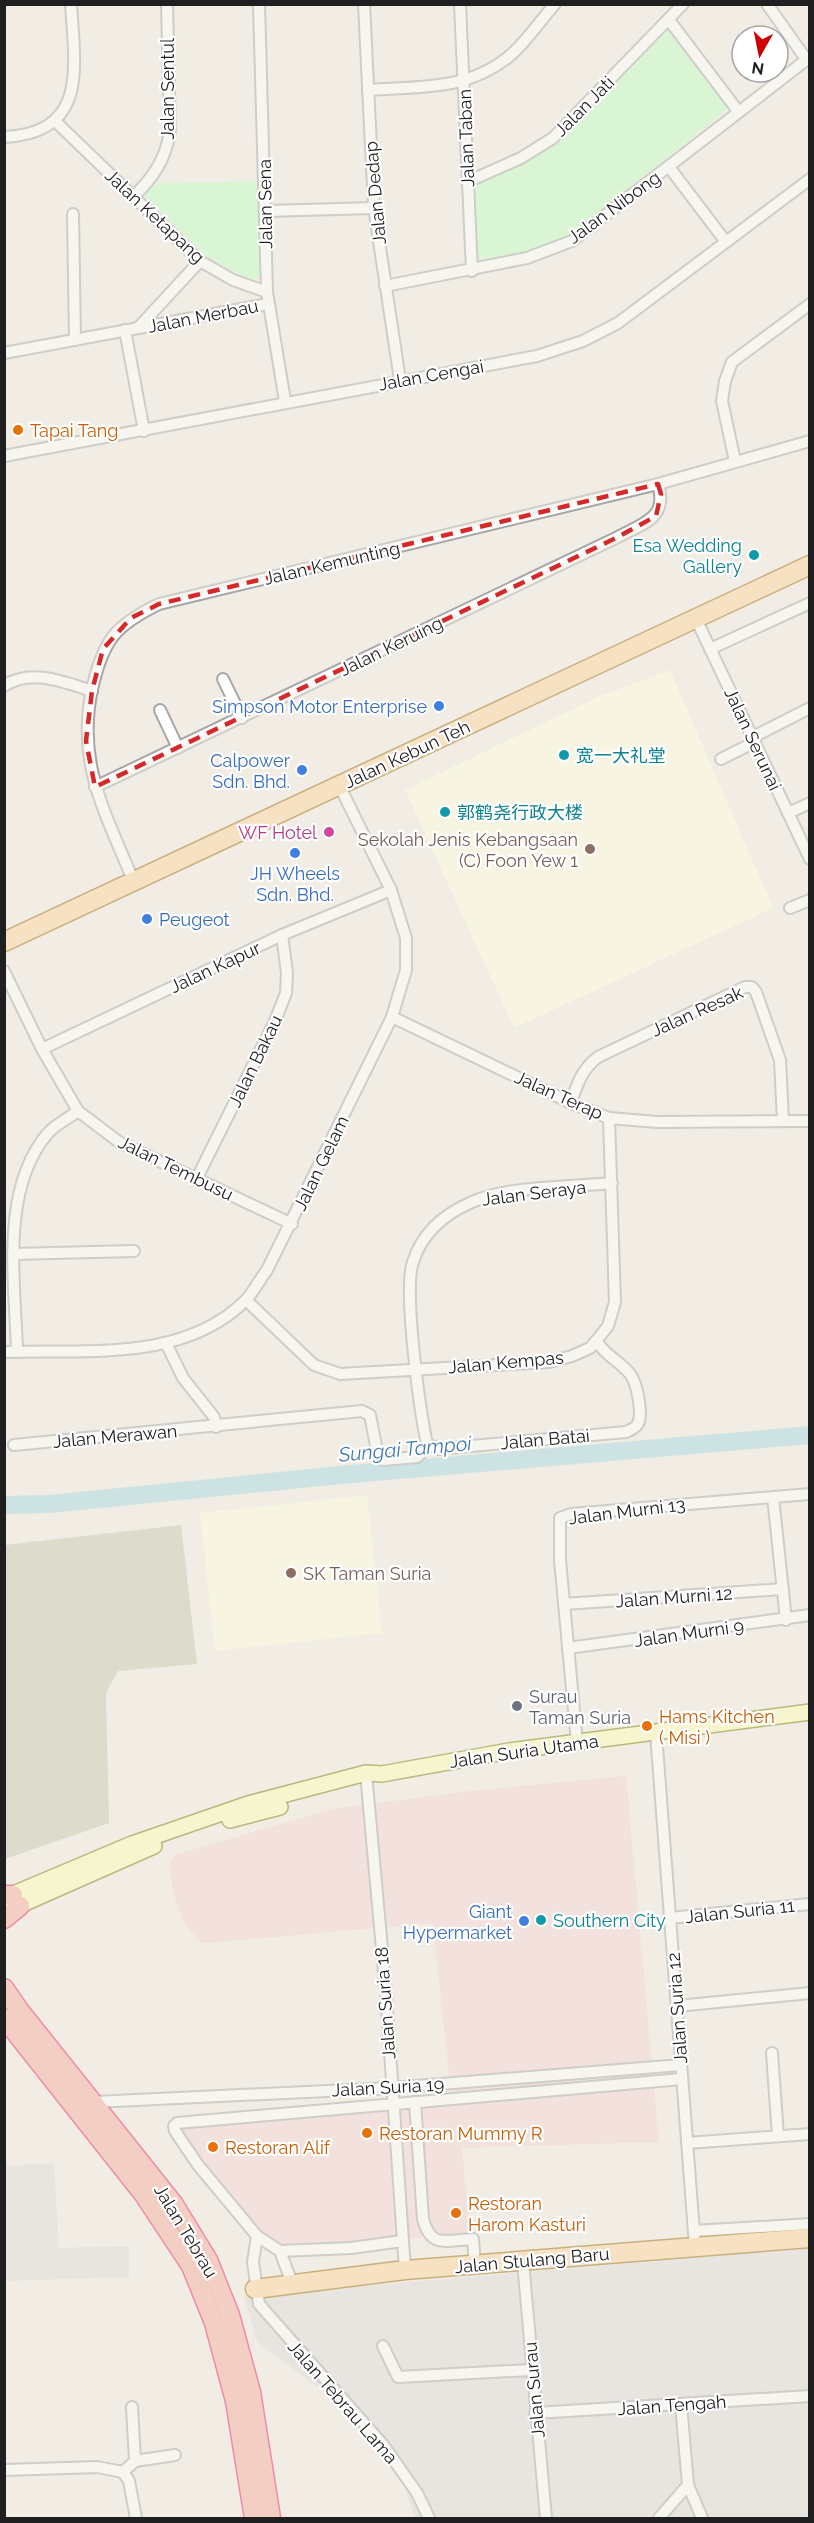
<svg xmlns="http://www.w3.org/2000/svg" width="814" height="2523" viewBox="0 0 814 2523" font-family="Raleway,'Noto Sans SC',sans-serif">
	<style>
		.residential { fill: #dddcdc }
		.commercial { fill: #f3d3d2 }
		.education { fill: #fffedf }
		.construction { fill: #c6c6af }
		.park { fill: #befec2 }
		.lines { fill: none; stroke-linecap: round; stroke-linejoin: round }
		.river { stroke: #a1d4e2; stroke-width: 18 }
		.minor-casing { stroke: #a6a6a6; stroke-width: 14 }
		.secondary-casing { stroke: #717c00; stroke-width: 18 }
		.primary-casing { stroke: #9a6500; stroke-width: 21 }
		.trunk-casing { stroke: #ea1662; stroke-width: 21 }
		.minor { stroke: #fff; stroke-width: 10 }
		.secondary { stroke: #fcffb4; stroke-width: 15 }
		.primary { stroke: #ffd29b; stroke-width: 18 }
		.trunk { stroke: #f6ac9b; stroke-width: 18 }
		.marked { fill: none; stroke: #d62828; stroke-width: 4.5; stroke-dasharray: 12 8; stroke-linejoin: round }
		.food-dot { fill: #e8710a; stroke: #fff; stroke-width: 2 }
		.culture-dot { fill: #0f9aa8; stroke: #fff; stroke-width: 2 }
		.shop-dot { fill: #3f7fe0; stroke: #fff; stroke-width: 2 }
		.hotel-dot { fill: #d1479c; stroke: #fff; stroke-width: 2 }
		.education-dot { fill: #8d6e63; stroke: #fff; stroke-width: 2 }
		.worship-dot { fill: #6b7280; stroke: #fff; stroke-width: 2 }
		.labels { text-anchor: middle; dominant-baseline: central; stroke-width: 4.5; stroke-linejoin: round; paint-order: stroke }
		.street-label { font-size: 18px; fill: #1f1f1f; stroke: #fff }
		.food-label { font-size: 18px; fill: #c56008; stroke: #fff; text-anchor: start }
		.culture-label { font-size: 18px; fill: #0d838f; stroke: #fff; text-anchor: start }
		.shop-label { font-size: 18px; fill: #366cbe; stroke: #fff; text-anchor: end }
		.hotel-label { font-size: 18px; fill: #b23c85; stroke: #fff; text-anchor: end }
		.education-label { font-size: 18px; fill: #785e54; stroke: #fff; text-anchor: end }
		.worship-label { font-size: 18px; fill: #5b616d; stroke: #fff; text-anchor: start }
		.water-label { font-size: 20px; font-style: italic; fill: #407ab0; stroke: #fff }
	</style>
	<rect width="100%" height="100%" fill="#f1ece4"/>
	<g class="residential">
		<polygon points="54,2163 59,2248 129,2246 129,2277 5,2281 5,2166"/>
		<polygon points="809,2248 809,2518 415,2518 403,2482 328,2395 257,2342 244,2296"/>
	</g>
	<polygon class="commercial" points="626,1776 659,2142 462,2148 470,2236 397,2238 280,2248 259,2233 199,2160 178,2126 452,2103 433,1923 206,1943 200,1942 182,1920 173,1892 170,1864 174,1855 333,1809 470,1791"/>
	<g class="education">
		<polygon points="670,670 773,908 514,1028 405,790 598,697"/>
		<polygon points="367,1495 382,1633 215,1651 200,1513"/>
	</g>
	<polygon class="construction" points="181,1525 197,1664 118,1671 106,1693 109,1823 5,1859 5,1545"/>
	<g class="park">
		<path d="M669 29 673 30 729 108 569 236 528 252 479 259 473 187C527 161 565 136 608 92 627 73 645 43 669 29Z"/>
		<polygon points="259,181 261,276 250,281 205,255 143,195 157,183"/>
	</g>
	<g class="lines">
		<polyline class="river" points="4,1505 49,1504 351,1474 810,1435"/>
		<g class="minor-casing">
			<g id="minor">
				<polyline points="259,4 267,292 285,401"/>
				<polyline points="364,4 374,208 400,380"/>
				<polyline points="460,4 472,271"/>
				<polyline points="767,4 806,59"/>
				<polyline points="669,20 738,111"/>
				<path d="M368 90C421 86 471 91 513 53 528 39 541 20 555 4"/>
				<polyline points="56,122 200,261 233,280 267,292"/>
				<path d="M4 137C88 133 75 69 71 4"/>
				<polyline points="669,167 726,242"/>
				<polyline points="467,182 521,158 553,138 683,4"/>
				<path d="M133 197C153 178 166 159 170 131L167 4"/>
				<polyline points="266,211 374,208"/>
				<polyline points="73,214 75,340"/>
				<polyline points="385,286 527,258 572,241 810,57"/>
				<polyline points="138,328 200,261"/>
				<polyline points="125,330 144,431"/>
				<polyline points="4,353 268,304"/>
				<polyline points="4,456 537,356 583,341 618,323 810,179"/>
				<polyline points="735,461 722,401 725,381 732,362 810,304"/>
				<polyline points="696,619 810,859"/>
				<polyline points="710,649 810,603"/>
				<polyline points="223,679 242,718"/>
				<path d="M4 686C31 668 64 682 92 691"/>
				<polyline points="160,710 178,748"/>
				<polyline points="753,737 810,708"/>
				<polyline points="721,759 755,742"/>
				<path d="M95 787 616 538C641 524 669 519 658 484"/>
				<polyline points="788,813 810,803"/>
				<path d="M133 880C105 812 75 761 93 685 104 639 116 625 159 604L658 484 810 441"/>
				<polyline points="790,908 810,900"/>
				<polyline points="4,971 42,1049 78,1111 119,1142 292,1224"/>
				<polyline points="392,1017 571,1103 609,1118 657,1122 810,1121"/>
				<polyline points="42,1049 282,935 391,890"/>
				<path d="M571 1103C577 1084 582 1069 598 1057L745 987H752L756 992 780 1060 783 1121"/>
				<polyline points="196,1180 275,1021 286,993 287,973 282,935"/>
				<polyline points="13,1254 134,1251"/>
				<polyline points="246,1300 314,1365 340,1374 549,1362 572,1356 590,1348 596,1341 608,1326 615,1302 609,1118"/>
				<path d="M596 1341C607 1357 622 1363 630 1374 637 1383 642 1410 639 1421 638 1427 631 1430 626 1432L439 1449 427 1444C420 1412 403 1289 413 1262 422 1233 444 1214 472 1202 507 1186 572 1187 612 1183"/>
				<polyline points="166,1343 183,1378 214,1417 216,1427"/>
				<path d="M17 1351C15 1281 0 1189 48 1133 56 1124 69 1118 78 1111"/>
				<path d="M4 1352C85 1349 183 1363 246 1300 254 1291 260 1279 267 1270L392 1017 406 970V938L391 890 339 785"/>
				<polyline points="14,1445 362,1411 370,1415 378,1456 383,1460 417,1457 421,1453"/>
				<polyline points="773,1497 786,1620"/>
				<polyline points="564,1604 783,1589"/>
				<polyline points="568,1648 810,1615"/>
				<polyline points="656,1733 695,2246"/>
				<polyline points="577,1743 560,1560 560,1518 571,1514 810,1494"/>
				<polyline points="366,1773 386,1993 405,2270"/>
				<polyline points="670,1918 810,1904"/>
				<polyline points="677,2006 810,1993"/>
				<polyline points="772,2053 778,2136"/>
				<polyline points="94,2102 391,2088 681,2065"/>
				<path d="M415 2102 423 2219C431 2249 446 2240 473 2239L475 2266"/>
				<polyline points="687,2143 810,2134"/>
				<polyline points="694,2231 810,2224"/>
				<polyline points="257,2236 253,2262 259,2304 384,2446 417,2493 429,2518"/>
				<polyline points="280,2251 351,2248 402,2241"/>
				<polyline points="523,2262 546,2518"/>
				<polyline points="292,2283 280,2251 257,2236 198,2165 175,2131 174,2126 177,2123 682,2079"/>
				<polyline points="383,2346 398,2377 531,2370"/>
				<polyline points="681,2404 688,2485 702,2518"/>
				<polyline points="535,2413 810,2396"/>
				<polyline points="135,2461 175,2455"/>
				<polyline points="4,2470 97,2467 123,2472"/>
				<polyline points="123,2472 135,2461 132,2407"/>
				<polyline points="123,2472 129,2481 136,2518"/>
				<polyline points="659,2518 688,2485"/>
			</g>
		</g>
		<g class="secondary-casing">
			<g id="secondary">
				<polyline points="230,1820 280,1807"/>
				<polyline points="4,1898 132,1844 248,1804 366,1773 382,1774 509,1751 810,1712"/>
				<polyline points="9,1910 154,1846"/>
			</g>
		</g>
		<g class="primary-casing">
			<g id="primary">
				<polyline points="4,942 810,565"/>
				<polyline points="255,2289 405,2270 810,2238"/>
			</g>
		</g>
		<g class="trunk-casing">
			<g id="trunk">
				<polyline points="4,1895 13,1895"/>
				<polyline points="4,1919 20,1906"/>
				<polyline points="4,1988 20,2011 173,2203 208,2260 230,2315 251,2392 271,2518"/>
				<polyline points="4,2018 144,2195 191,2266 214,2323 235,2401 254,2518"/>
			</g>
		</g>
		<use href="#minor" class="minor"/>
		<use href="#secondary" class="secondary"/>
		<use href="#primary" class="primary"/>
		<use href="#trunk" class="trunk"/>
	</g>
	<path d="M0 0H814V2523H0ZM658 484 661 494 656 516 616 538 95 787 86 741 92 691 103 649 131 618 159 604Z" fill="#f1ece4" fill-opacity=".55" fill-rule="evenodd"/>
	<path class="marked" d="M658 484 661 494 656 516 616 538 95 787 86 741 92 691 103 649 131 618 159 604Z"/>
	<g class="food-dot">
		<circle cx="18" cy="430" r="6"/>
		<circle cx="647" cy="1726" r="6"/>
		<circle cx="367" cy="2133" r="6"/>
		<circle cx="213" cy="2147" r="6"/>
		<circle cx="456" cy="2213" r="6"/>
	</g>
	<g class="culture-dot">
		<circle cx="754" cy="555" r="6"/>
		<circle cx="564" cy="755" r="6"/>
		<circle cx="445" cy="812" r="6"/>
		<circle cx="541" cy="1920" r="6"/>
	</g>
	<g class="shop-dot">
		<circle cx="439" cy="706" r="6"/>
		<circle cx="302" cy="770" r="6"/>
		<circle cx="295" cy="853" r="6"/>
		<circle cx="147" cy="919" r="6"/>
		<circle cx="524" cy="1921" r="6"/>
	</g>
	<circle class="hotel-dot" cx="329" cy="832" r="6"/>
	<g class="education-dot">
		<circle cx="590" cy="849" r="6"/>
		<circle cx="291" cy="1573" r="6"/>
	</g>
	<circle class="worship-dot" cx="517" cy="1706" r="6"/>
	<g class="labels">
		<g class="street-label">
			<text transform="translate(167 89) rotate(-90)">Jalan Sentul</text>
			<text transform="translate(584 106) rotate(-45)">Jalan Jati</text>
			<text transform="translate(466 138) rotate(-92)">Jalan Taban</text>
			<text transform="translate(375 193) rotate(-95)">Jalan Dedap</text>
			<text transform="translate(265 204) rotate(-91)">Jalan Sena</text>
			<text transform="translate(614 207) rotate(-36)">Jalan Nibong</text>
			<text transform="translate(155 216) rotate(43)">Jalan Ketapang</text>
			<text transform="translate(203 316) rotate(-11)">Jalan Merbau</text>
			<text transform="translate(431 375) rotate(-10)">Jalan Cengai</text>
			<text transform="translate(332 563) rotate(-13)">Jalan Kemunting</text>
			<text transform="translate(391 646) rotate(-26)">Jalan Keruing</text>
			<text transform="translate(753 739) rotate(65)">Jalan Serunai</text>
			<text transform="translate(407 754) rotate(-25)">Jalan Kebun Teh</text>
			<text transform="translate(215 967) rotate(-25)">Jalan Kapur</text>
			<text transform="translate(697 1011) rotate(-24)">Jalan Resak</text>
			<text transform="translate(255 1061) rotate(-64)">Jalan Bakau</text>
			<text transform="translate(559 1095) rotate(24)">Jalan Terap</text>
			<text transform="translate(321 1163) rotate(-64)">Jalan Gelam</text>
			<text transform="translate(176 1168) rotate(26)">Jalan Tembusu</text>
			<text transform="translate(534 1193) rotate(-7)">Jalan Seraya</text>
			<text transform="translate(506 1362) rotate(-5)">Jalan Kempas</text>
			<text transform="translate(115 1436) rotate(-5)">Jalan Merawan</text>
			<text transform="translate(545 1439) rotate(-5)">Jalan Batai</text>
			<text transform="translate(627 1511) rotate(-7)">Jalan Murni 13</text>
			<text transform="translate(674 1597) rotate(-4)">Jalan Murni 12</text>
			<text transform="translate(689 1633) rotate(-8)">Jalan Murni 9</text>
			<text transform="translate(524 1751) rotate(-8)">Jalan Suria Utama</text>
			<text transform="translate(740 1911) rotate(-6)">Jalan Suria 11</text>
			<text transform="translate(385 2003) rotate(-94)">Jalan Suria 18</text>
			<text transform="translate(677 2008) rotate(-94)">Jalan Suria 12</text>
			<text transform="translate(388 2087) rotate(-3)">Jalan Suria 19</text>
			<text transform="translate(186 2231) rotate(59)">Jalan Tebrau</text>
			<text transform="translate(532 2260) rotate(-5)">Jalan Stulang Baru</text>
			<text transform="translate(534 2390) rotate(-95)">Jalan Surau</text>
			<text transform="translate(343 2402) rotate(49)">Jalan Tebrau Lama</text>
			<text transform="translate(672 2405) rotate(-4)">Jalan Tengah</text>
		</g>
		<g class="food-label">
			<text x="30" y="430">Tapai Tang</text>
			<text x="659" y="1716">Hams Kitchen<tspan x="659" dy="21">( Misi )</tspan></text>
			<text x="379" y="2133">Restoran Mummy R</text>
			<text x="225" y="2147">Restoran Alif</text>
			<text x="468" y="2203">Restoran<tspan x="468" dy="21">Harom Kasturi</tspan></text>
		</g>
		<g class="culture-label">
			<text x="742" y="545" text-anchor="end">Esa Wedding<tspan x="742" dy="21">Gallery</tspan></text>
			<text x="576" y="755">宽一大礼堂</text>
			<text x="457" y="812">郭鹤尧行政大楼</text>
			<text x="553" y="1920">Southern City</text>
		</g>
		<g class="shop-label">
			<text x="427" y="706">Simpson Motor Enterprise</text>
			<text x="290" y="760">Calpower<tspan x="290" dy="21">Sdn. Bhd.</tspan></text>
			<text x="295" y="873" text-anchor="middle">JH Wheels<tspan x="295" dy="21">Sdn. Bhd.</tspan></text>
			<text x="159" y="919" text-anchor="start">Peugeot</text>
			<text x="512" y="1911">Giant<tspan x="512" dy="21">Hypermarket</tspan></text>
		</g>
		<g class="hotel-label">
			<text x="317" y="832">WF Hotel</text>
		</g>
		<g class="education-label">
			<text x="578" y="839">Sekolah Jenis Kebangsaan<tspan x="578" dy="21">(C) Foon Yew 1</tspan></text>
			<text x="303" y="1573" text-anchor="start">SK Taman Suria</text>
		</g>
		<g class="worship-label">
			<text x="529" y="1696">Surau<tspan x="529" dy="21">Taman Suria</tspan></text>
		</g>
		<g class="water-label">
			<text transform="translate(405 1449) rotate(-5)">Sungai Tampoi</text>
		</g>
	</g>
	<rect width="814" height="2523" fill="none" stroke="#1f1f1f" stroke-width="12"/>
	<g transform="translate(760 54) rotate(189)"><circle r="28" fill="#ffffff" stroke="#a5a5a5" stroke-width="1.5"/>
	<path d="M0-4.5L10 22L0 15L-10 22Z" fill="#ce0003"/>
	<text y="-9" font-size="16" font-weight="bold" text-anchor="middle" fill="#1f1f1f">N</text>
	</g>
</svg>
